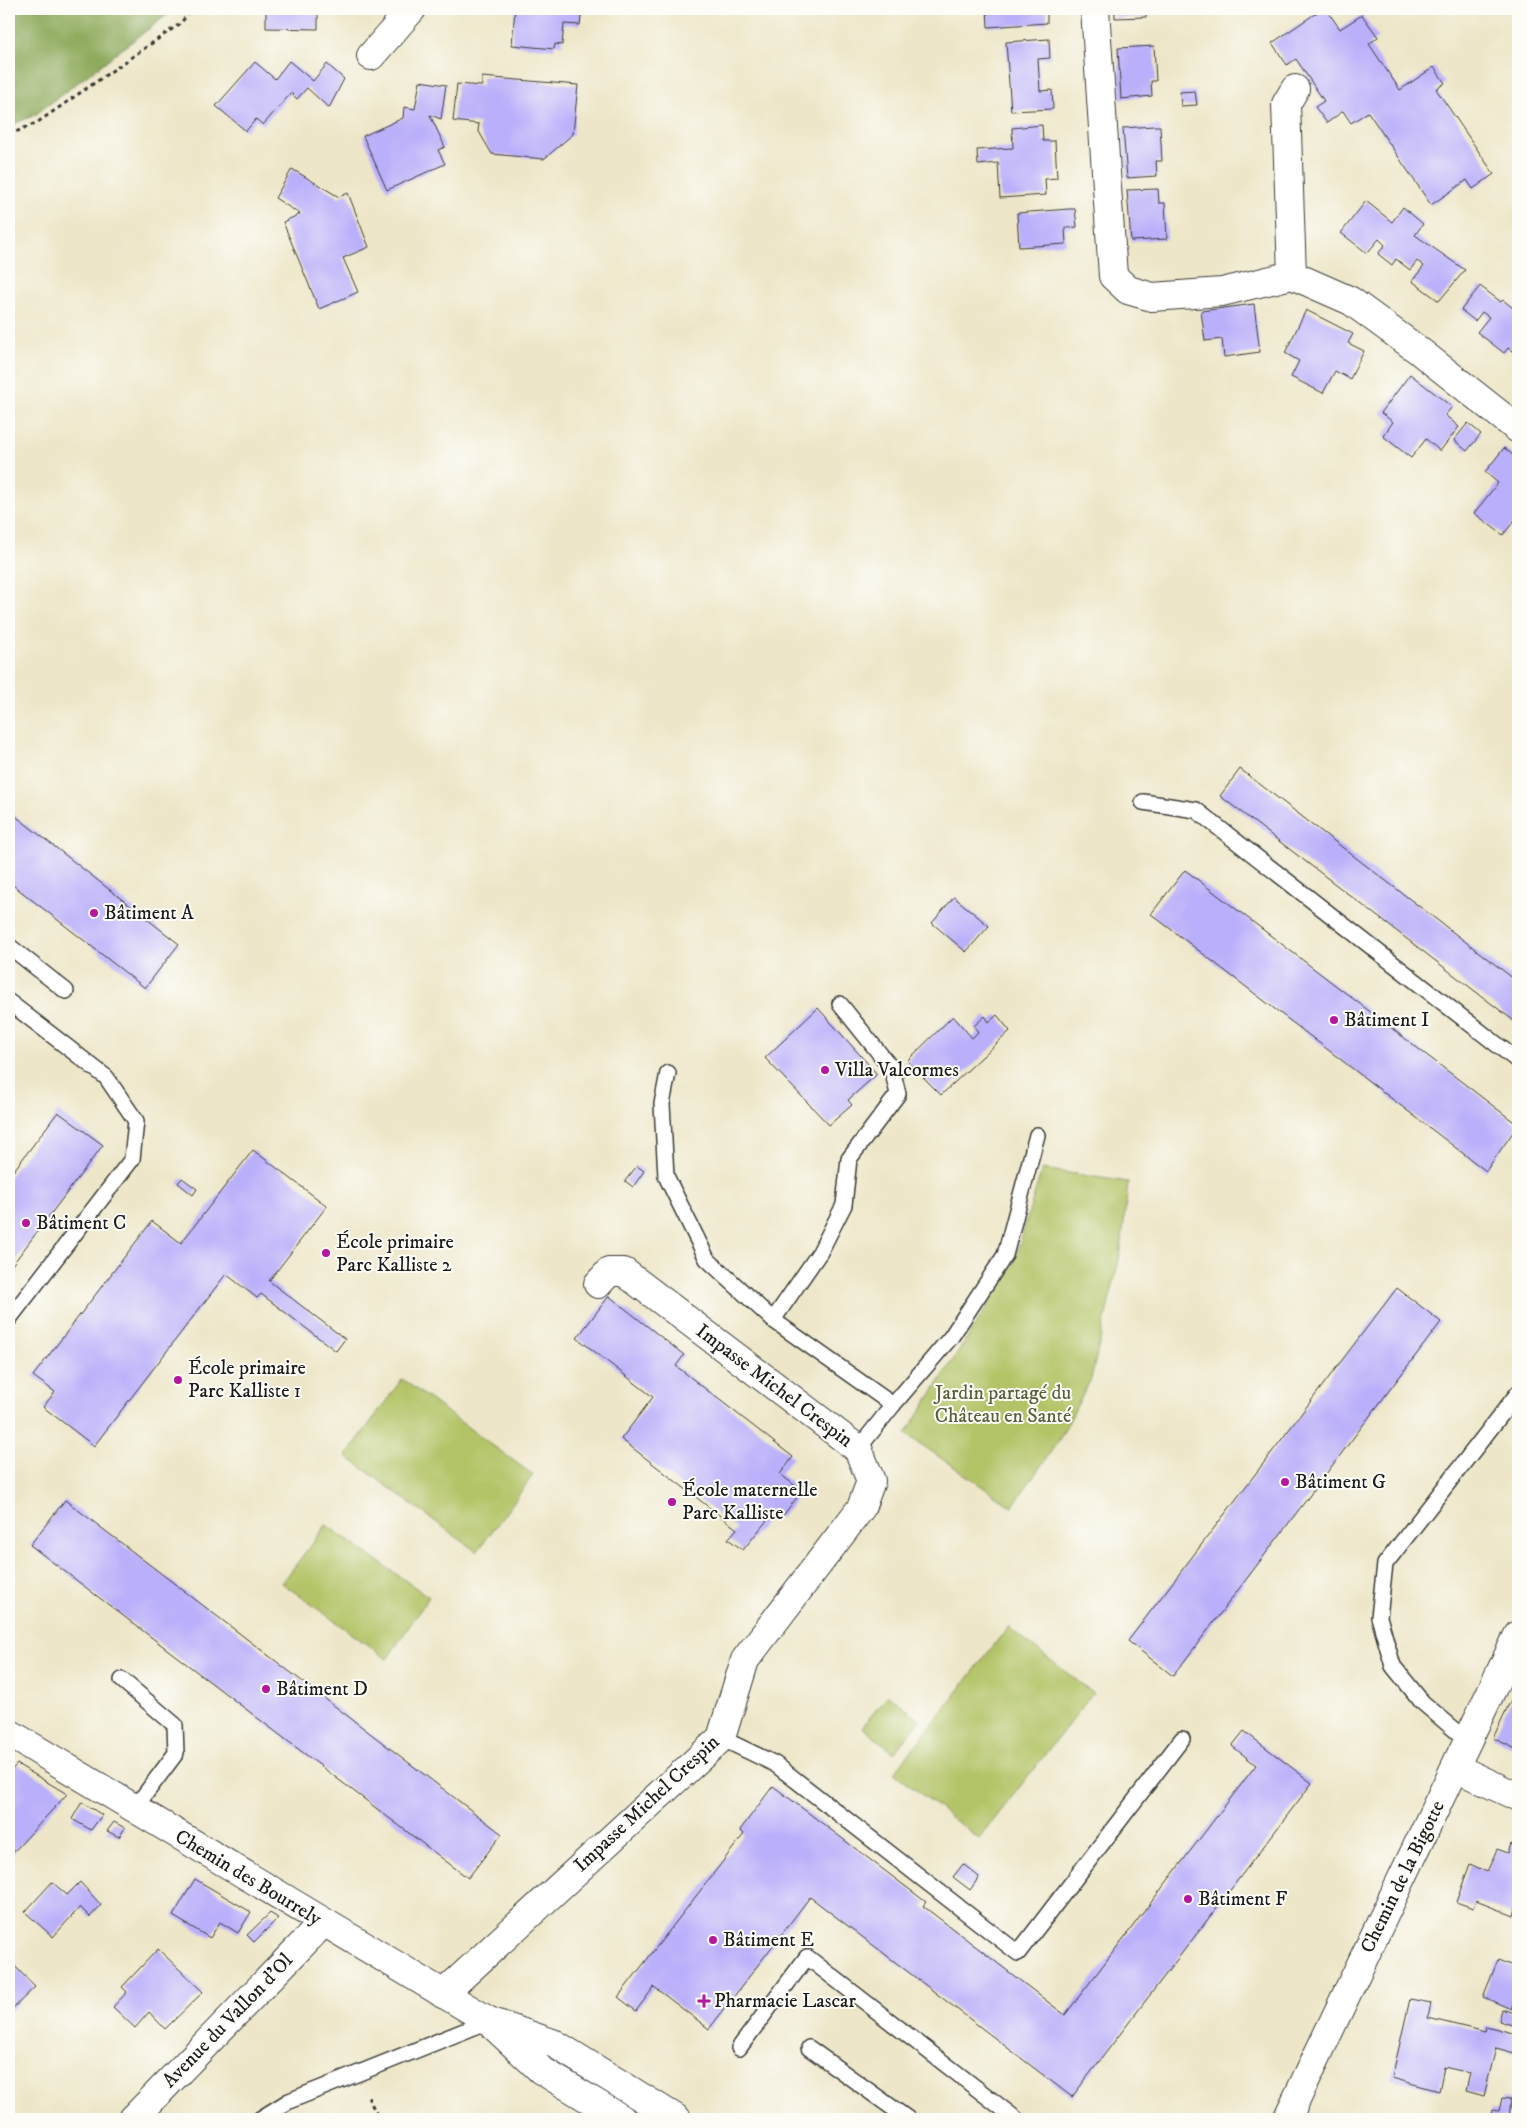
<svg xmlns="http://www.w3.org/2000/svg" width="1527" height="2128" viewBox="0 0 1527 2128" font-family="'IM FELL DW Pica',serif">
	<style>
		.green { fill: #b3c467; stroke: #687042 }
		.forest { fill: #8eaa5c; stroke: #55633c }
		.building { fill: #baaffa }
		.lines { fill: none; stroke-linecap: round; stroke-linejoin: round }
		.service-casing { stroke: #3b3a36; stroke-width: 18 }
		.minor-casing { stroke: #3b3a36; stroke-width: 30 }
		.path { stroke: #3b3a36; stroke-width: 3; stroke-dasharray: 4 4; stroke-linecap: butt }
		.service { stroke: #fff; stroke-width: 15 }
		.minor { stroke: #fff; stroke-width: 28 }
		.poi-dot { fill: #b5179e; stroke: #fdfcf7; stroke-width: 2 }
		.labels { text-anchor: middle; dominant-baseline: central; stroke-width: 4; stroke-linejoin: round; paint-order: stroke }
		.poi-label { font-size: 20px; fill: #1c1c1c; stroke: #fdfcf7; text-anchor: start }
		.street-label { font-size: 20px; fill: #1c1c1c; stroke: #fdfcf7 }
		.park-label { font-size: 20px; fill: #585f3a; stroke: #fdfcf7 }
	</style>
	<rect width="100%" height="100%" fill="#fdfcf7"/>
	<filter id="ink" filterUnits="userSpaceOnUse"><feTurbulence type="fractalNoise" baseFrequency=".02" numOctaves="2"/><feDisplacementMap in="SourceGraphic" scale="10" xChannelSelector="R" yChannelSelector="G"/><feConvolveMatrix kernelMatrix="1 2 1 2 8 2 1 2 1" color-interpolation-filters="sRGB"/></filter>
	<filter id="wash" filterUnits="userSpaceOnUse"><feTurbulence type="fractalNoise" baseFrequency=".0096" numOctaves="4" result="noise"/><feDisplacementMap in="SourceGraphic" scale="20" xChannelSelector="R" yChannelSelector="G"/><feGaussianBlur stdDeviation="1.12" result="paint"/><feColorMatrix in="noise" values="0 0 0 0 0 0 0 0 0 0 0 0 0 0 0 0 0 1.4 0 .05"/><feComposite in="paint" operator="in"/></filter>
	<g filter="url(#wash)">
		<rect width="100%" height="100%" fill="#ede6c8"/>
		<g class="green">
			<polygon points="1042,1169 1128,1182 1121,1251 1091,1379 1059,1440 1012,1507 906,1434 1013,1266"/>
			<polygon points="402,1379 533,1475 477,1552 346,1456"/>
			<polygon points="326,1525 429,1597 387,1659 282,1583"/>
			<polygon points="1008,1627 1093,1693 979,1839 894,1773"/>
			<polygon points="888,1695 920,1720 894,1753 862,1727"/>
		</g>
		<polygon class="forest" points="9,9 175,9 35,115 9,126"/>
		<g id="blocks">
			<g class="building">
				<polygon points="266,9 318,9 318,29 266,28"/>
				<polygon points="515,9 582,9 580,25 564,24 562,45 555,44 554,49 512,45"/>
				<polygon points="987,9 1047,9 1047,23 988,27"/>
				<polygon points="1115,9 1146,9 1146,17 1115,18"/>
				<polygon points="1322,9 1326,9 1340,29 1362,15 1378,37 1369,44 1400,90 1434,67 1445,83 1436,89 1494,174 1473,189 1467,180 1431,205 1368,112 1351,123 1343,111 1327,123 1315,107 1324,101 1296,59 1287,65 1272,43"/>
				<polygon points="1049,39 1050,58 1038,59 1040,91 1052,90 1053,109 1011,111 1006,42"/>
				<polygon points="1154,46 1156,81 1151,81 1152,96 1121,99 1118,48"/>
				<polygon points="289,61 313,81 327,64 344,79 329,108 307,88 297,99 291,93 263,125 256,119 246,131 216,106 255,62 275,79"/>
				<polygon points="482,77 578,85 573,134 544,159 492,154 478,130 479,124 453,121 457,84 482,86"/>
				<polygon points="420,81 446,85 441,119 430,115 445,147 438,150 445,164 387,190 363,136 403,118 404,107 415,109"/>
				<polygon points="1195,91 1197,105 1181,106 1180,92"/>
				<polygon points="1042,125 1043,141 1055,141 1057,178 1045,179 1046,195 1000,198 998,163 978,165 977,150 1013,148 1012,128"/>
				<polygon points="1154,126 1160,126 1162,161 1156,161 1157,176 1127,178 1123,128"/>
				<polygon points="292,169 339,197 348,193 369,247 343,258 358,292 319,309 283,222 300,214 275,198"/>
				<polygon points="1158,189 1159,203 1165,203 1167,239 1131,241 1127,190"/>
				<polygon points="1366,201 1392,222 1403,207 1423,224 1415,235 1465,270 1439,301 1412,281 1424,266 1417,261 1410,270 1396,259 1392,265 1378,254 1385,245 1379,239 1367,253 1341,233"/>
				<polygon points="1069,209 1075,209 1077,227 1065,228 1066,244 1019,247 1017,213"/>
				<polygon points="1480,286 1501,302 1503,300 1518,312 1518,355 1508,348 1504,353 1477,332 1489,317 1482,312 1475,321 1461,310"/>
				<polygon points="1254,304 1260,352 1224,357 1222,339 1205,341 1201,311"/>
				<polygon points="1306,310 1353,334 1348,343 1364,351 1350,379 1335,371 1323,393 1291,377 1299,361 1285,353"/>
				<polygon points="1410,374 1452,407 1445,415 1459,427 1440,451 1426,439 1411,458 1383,436 1393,422 1381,413"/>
				<polygon points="1468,423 1481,434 1467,451 1454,440"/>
				<polygon points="1504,448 1518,459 1518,516 1503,535 1474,513 1498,483 1485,472"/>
				<polygon points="1240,769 1518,982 1518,1024 1220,796"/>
				<polygon points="9,811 179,944 145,988 9,882"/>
				<polygon points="1185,870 1518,1125 1486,1171 1151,914"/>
				<polygon points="954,897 989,926 966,952 932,923"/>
				<polygon points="818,1008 877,1074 848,1100 852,1105 829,1125 765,1058"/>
				<polygon points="997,1015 1010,1031 941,1095 907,1061 953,1016 972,1038 978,1032 974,1026 985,1016 989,1022"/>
				<polygon points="58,1112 103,1145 9,1269 9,1177"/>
				<polygon points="253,1150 327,1206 269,1281 345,1339 336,1351 261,1294 257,1298 226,1274 94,1446 43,1407 55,1392 33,1376 152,1221 181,1243"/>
				<polygon points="637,1166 644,1171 633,1187 625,1181"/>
				<polygon points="182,1178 197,1189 193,1195 178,1183"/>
				<polygon points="1397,1288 1441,1322 1173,1676 1128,1641"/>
				<polygon points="609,1296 684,1355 676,1366 793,1457 780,1474 802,1491 781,1518 773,1513 743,1550 728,1539 737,1529 621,1439 653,1397 577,1338"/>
				<polygon points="65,1500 502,1834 468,1878 30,1545"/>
				<polygon points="1518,1685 1518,1750 1493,1738"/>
				<polygon points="1244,1731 1312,1783 1072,2097 810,1897 709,2029 654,1987 636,2011 618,1997 744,1834 740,1830 773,1786 926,1902 923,1906 1065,2015 1256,1765 1232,1746"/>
				<polygon points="17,1764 67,1794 9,1857 9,1773"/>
				<polygon points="82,1802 102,1815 91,1830 72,1819"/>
				<polygon points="114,1822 125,1828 119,1837 107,1831"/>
				<polygon points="1511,1844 1518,1847 1518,1909 1516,1908 1514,1916 1476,1901 1473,1908 1456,1902 1470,1864 1487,1872 1497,1849 1508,1853"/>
				<polygon points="963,1864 979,1877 970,1890 953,1877"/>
				<polygon points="195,1879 251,1912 238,1933 220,1922 210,1938 173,1916"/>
				<polygon points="52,1882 67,1895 80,1882 101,1905 90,1917 80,1907 53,1937 25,1912"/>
				<polygon points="270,1913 278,1918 254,1942 247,1935"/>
				<polygon points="158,1949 203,1992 165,2029 149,2012 135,2028 113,2007 127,1992 122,1987"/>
				<polygon points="9,1960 35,1987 9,2012"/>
				<polygon points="1498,1960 1518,1968 1518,1992 1511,2009 1483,1997"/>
				<polygon points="1410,1999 1431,2003 1428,2018 1485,2032 1486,2026 1516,2034 1514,2053 1496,2048 1484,2096 1466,2091 1470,2073 1444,2067 1439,2091 1392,2078"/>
				<polygon points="1502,2009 1516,2014 1512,2025 1499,2021"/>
				<polygon points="1502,2098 1510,2099 1508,2119 1490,2119 1492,2110 1499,2111"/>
			</g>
		</g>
	</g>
	<g filter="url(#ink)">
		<use href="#blocks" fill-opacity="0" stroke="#3b3a36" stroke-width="1"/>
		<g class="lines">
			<g class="service-casing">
				<g id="service">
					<polyline points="1143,802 1196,810 1518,1061"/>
					<polyline points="9,946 66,991"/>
					<polyline points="9,1002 106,1077 136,1121 132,1159 9,1319"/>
					<polyline points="668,1073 662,1104 666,1176 707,1259 773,1320 893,1405 858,1449"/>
					<polyline points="773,1320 820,1252 844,1205 849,1159 898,1094 892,1069 840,1004"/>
					<polyline points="893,1405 951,1337 1005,1255 1037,1135"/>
					<polyline points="122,1680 175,1725 176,1753 134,1809"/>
					<polyline points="721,1738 775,1764 1018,1953 1182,1739"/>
					<polyline points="1468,1741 1422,1702 1393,1666 1379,1617 1385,1564 1518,1393"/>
					<polyline points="739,2048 807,1957 1016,2119"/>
					<polyline points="809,2048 908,2119"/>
					<polyline points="260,2119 289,2101 489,2021"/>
				</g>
			</g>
			<g class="minor-casing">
				<g id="minor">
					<polyline points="1095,9 1113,276 1128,290 1152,297 1222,292 1292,275 1351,301 1418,350 1518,429"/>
					<polyline points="371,56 412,9"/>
					<polyline points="1292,275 1286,104 1295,89"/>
					<polyline points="9,1733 489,2021 555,2044 677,2119"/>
					<polyline points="1456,1768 1518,1797"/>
					<polyline points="443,1994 721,1738 745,1660 861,1508 871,1481 858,1449 624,1272 609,1272 598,1284"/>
					<polyline points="495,2027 541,2070 622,2119"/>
					<polyline points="133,2119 323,1923"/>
					<polyline points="1287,2119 1518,1635"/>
				</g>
			</g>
			<g class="path">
				<polyline points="9,135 38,122 181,23 191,9"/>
				<polyline points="368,2097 379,2119"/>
			</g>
			<use href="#service" class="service"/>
			<use href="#minor" class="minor"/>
		</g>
	</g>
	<g class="poi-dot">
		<circle cx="94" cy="913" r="5"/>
		<circle cx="1334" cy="1020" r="5"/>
		<circle cx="825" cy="1070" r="5"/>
		<circle cx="26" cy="1223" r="5"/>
		<circle cx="326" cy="1253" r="5"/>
		<circle cx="178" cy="1380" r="5"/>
		<circle cx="1285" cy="1482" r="5"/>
		<circle cx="672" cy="1502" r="5"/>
		<circle cx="266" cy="1689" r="5"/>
		<circle cx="1188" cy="1899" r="5"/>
		<circle cx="713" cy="1940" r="5"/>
		<path d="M701.5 1993.5h5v5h5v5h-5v5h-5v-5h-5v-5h5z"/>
	</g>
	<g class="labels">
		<g class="poi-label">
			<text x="104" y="913">Bâtiment A</text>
			<text x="1344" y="1020">Bâtiment I</text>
			<text x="835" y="1070">Villa Valcormes</text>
			<text x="36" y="1223">Bâtiment C</text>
			<text x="336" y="1242">École primaire<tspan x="336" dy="23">Parc Kalliste 2</tspan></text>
			<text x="188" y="1368">École primaire<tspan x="188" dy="23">Parc Kalliste 1</tspan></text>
			<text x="1295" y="1482">Bâtiment G</text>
			<text x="682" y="1490">École maternelle<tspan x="682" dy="23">Parc Kalliste</tspan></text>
			<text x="276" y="1689">Bâtiment D</text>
			<text x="1198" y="1899">Bâtiment F</text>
			<text x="723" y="1940">Bâtiment E</text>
			<text x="714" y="2001">Pharmacie Lascar</text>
		</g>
		<g class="street-label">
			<text transform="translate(774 1386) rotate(37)">Impasse Michel Crespin</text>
			<text transform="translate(647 1804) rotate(-43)">Impasse Michel Crespin</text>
			<text transform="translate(1403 1877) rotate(-64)">Chemin de la Bigotte</text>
			<text transform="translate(248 1878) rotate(31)">Chemin des Bourrely</text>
			<text transform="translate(228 2021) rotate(-46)">Avenue du Vallon d’Ol</text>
		</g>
		<g class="park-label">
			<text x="1003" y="1393">Jardin partagé du<tspan x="1003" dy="23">Château en Santé</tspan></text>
		</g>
	</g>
	<rect width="1527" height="2128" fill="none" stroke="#fdfcf7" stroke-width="30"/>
</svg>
